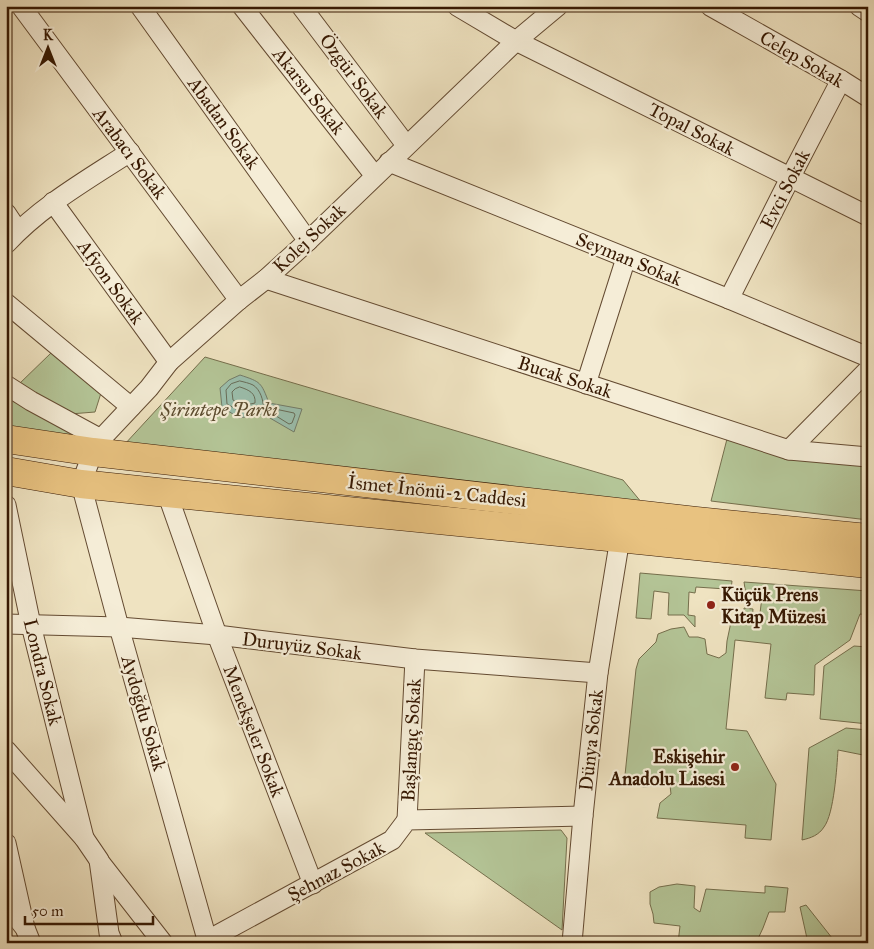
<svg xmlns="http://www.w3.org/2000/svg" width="874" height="949" viewBox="0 0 874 949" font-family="'IM FELL Great Primer',serif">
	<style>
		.green { fill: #b4c597; stroke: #756e4c }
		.water { fill: #9bbfad; stroke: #737c69 }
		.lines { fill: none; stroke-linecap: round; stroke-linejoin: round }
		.shore { stroke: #686c58; stroke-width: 1 }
		.street-casing { stroke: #644b32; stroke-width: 21 }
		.primary-casing { stroke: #361802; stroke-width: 29 }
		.street { stroke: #f5edd7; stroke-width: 19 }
		.primary { stroke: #e8c280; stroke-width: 28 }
		.poi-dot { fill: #8f2418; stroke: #f5edd7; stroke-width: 2 }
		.labels { text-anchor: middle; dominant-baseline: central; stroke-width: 4.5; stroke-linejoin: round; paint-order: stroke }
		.street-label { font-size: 19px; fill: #361802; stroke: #f5edd7 }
		.park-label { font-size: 19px; font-style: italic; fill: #5c4c2f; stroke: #f5edd7 }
		.poi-label { font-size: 19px; font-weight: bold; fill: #361802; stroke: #f5edd7; text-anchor: start }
	</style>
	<rect width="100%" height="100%" fill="#efe3c1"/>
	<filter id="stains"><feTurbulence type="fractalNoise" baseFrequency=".004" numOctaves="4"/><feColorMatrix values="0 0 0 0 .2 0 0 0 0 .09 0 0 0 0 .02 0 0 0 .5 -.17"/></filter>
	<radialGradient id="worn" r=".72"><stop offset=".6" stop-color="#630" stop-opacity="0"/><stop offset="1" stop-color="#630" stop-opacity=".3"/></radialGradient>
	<g class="green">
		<polygon points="51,353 101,393 95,412 70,414 18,385"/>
		<polygon points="205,357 623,480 642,503 124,445"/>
		<polygon points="6,398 74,431 79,437 6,431"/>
		<polygon points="727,439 837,462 868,466 868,520 711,501"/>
		<polygon points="640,573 732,581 731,590 726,595 726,589 696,587 695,593 689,592 688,615 695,616 695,627 684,615 668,615 669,593 654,591 651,619 636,618"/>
		<polygon points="744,582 868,591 868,615 860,614 850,640 815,665 814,695 787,693 786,700 765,698 771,644 735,640 726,729 747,731 776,784 771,840 745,838 746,825 657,818 660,803 671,794 669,777 656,786 643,787 625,775 636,669 639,659 656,642 658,634 671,629 684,627 689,637 698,637 705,639 707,654 719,658 726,653 727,641 731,622 744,617 744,608 753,609 752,621 759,621 762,597 746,595"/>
		<polygon points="854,646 868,647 868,724 820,719 824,666"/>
		<path d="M846 728 868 730V756L838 750C837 767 834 814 824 827 819 835 811 838 802 840L809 748Z"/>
		<polygon points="561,830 567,838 562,930 425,833"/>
		<polygon points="677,884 695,886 694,908 700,912 706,889 765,893 765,886 788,888 785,912 769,912 763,928 756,943 678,943 680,926 654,923 653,914 650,904 650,892 659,887"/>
		<polygon points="806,905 836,943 808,943 800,907"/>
	</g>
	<path class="water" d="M240 375C261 382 261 382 269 403L302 409 294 432 263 414 239 418 222 407 220 388 229 380Z"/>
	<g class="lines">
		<g class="shore">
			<path d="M240 381C244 382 249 383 253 385 260 389 264 401 263 408L241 412 227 404 226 390 231 384Z"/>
			<path d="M240 387C249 390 256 393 255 403L242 406 233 400 232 392 235 389Z"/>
			<polygon points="275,409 294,413 295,415 292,423 289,424 273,414 272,411"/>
		</g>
		<g class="street-casing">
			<g id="street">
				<polyline points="21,6 239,300"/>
				<polyline points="140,6 308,241"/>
				<polyline points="242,6 375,176"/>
				<polyline points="301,6 406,145"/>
				<polyline points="457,6 516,41 868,216"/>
				<polyline points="710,6 841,80 868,97"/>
				<polyline points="859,6 868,12"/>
				<polyline points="389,162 729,299 868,357"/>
				<polyline points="53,202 169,362"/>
				<polyline points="6,213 18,231"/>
				<path d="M6 244C41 206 87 180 130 152"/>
				<polyline points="266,279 789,450 868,457"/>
				<polyline points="729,299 790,178 841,80"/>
				<polyline points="6,303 131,407"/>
				<polyline points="586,384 626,258"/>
				<polyline points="6,385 31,401 101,439"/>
				<polyline points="789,450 868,370"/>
				<polyline points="167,493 217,635 313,884"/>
				<polyline points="6,505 31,625 84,838"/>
				<polyline points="6,624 119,627 217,635 415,659 598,673"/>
				<polyline points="6,750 84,838 99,860 109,933 113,943"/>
				<polyline points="407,820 415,659"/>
				<polyline points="6,843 25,928"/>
				<polyline points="99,861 163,943"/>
				<polyline points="6,904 25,928 31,943"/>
				<polyline points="208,940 392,840 407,820 583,816"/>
				<polyline points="208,943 119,627 81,484 93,452 101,439 149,388 169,362 239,300 266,279 308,241 516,41 558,6"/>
				<polyline points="572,943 583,816 598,673 620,538"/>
			</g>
		</g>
		<g class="primary-casing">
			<g id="primary">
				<polyline points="6,439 93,452 696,521 868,538"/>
				<polyline points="6,471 81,484 167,493 648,541 868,564"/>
			</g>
		</g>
		<use href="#street" class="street"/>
		<use href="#primary" class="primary"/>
	</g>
	<g class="poi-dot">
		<circle cx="711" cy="605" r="5"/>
		<circle cx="735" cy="767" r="5"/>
	</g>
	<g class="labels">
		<g class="street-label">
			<text transform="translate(802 59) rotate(30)">Celep Sokak</text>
			<text transform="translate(354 76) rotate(53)">Özgür Sokak</text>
			<text transform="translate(309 91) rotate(52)">Akarsu Sokak</text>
			<text transform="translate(224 123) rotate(54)">Abadan Sokak</text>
			<text transform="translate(692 129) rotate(27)">Topal Sokak</text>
			<text transform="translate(130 153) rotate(53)">Arabacı Sokak</text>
			<text transform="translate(785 189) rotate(-63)">Evci Sokak</text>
			<text transform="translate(309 238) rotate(-43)">Kolej Sokak</text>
			<text transform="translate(629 259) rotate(22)">Seyman Sokak</text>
			<text transform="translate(111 282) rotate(54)">Afyon Sokak</text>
			<text transform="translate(565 377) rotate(18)">Bucak Sokak</text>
			<text transform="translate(437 491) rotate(6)">İsmet İnönü-2 Caddesi</text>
			<text transform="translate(302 646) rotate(7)">Duruyüz Sokak</text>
			<text transform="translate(43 672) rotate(76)">Londra Sokak</text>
			<text transform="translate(144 713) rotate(74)">Aydoğdu Sokak</text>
			<text transform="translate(254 731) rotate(69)">Menekşeler Sokak</text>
			<text transform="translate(411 740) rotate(-87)">Başlangıç Sokak</text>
			<text transform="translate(591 740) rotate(-84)">Dünya Sokak</text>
			<text transform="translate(336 871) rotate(-28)">Şehnaz Sokak</text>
		</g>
		<g class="park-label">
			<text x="219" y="409">Şirintepe Parkı</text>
		</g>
		<g class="poi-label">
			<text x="721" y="594">Küçük Prens<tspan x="721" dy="22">Kitap Müzesi</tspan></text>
			<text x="725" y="756" text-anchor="end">Eskişehir<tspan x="725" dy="22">Anadolu Lisesi</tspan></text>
		</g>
	</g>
	<rect width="874" height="949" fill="none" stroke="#efe3c1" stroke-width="25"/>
	<rect x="8" y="8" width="859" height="934" fill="none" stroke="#361802" stroke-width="2.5"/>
	<rect x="12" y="12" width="849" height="924" fill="none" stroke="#361802"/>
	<g transform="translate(48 48)" stroke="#f5edd7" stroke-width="4" paint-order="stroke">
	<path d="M0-4L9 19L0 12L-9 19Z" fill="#361802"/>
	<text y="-8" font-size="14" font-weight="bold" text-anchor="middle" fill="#361802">K</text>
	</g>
	<path d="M25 916v8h128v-8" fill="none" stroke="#361802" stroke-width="2.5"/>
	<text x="32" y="916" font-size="15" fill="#361802" stroke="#f5edd7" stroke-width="4" paint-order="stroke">50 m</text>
	<rect width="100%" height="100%" filter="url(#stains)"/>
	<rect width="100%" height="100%" fill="url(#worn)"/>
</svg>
